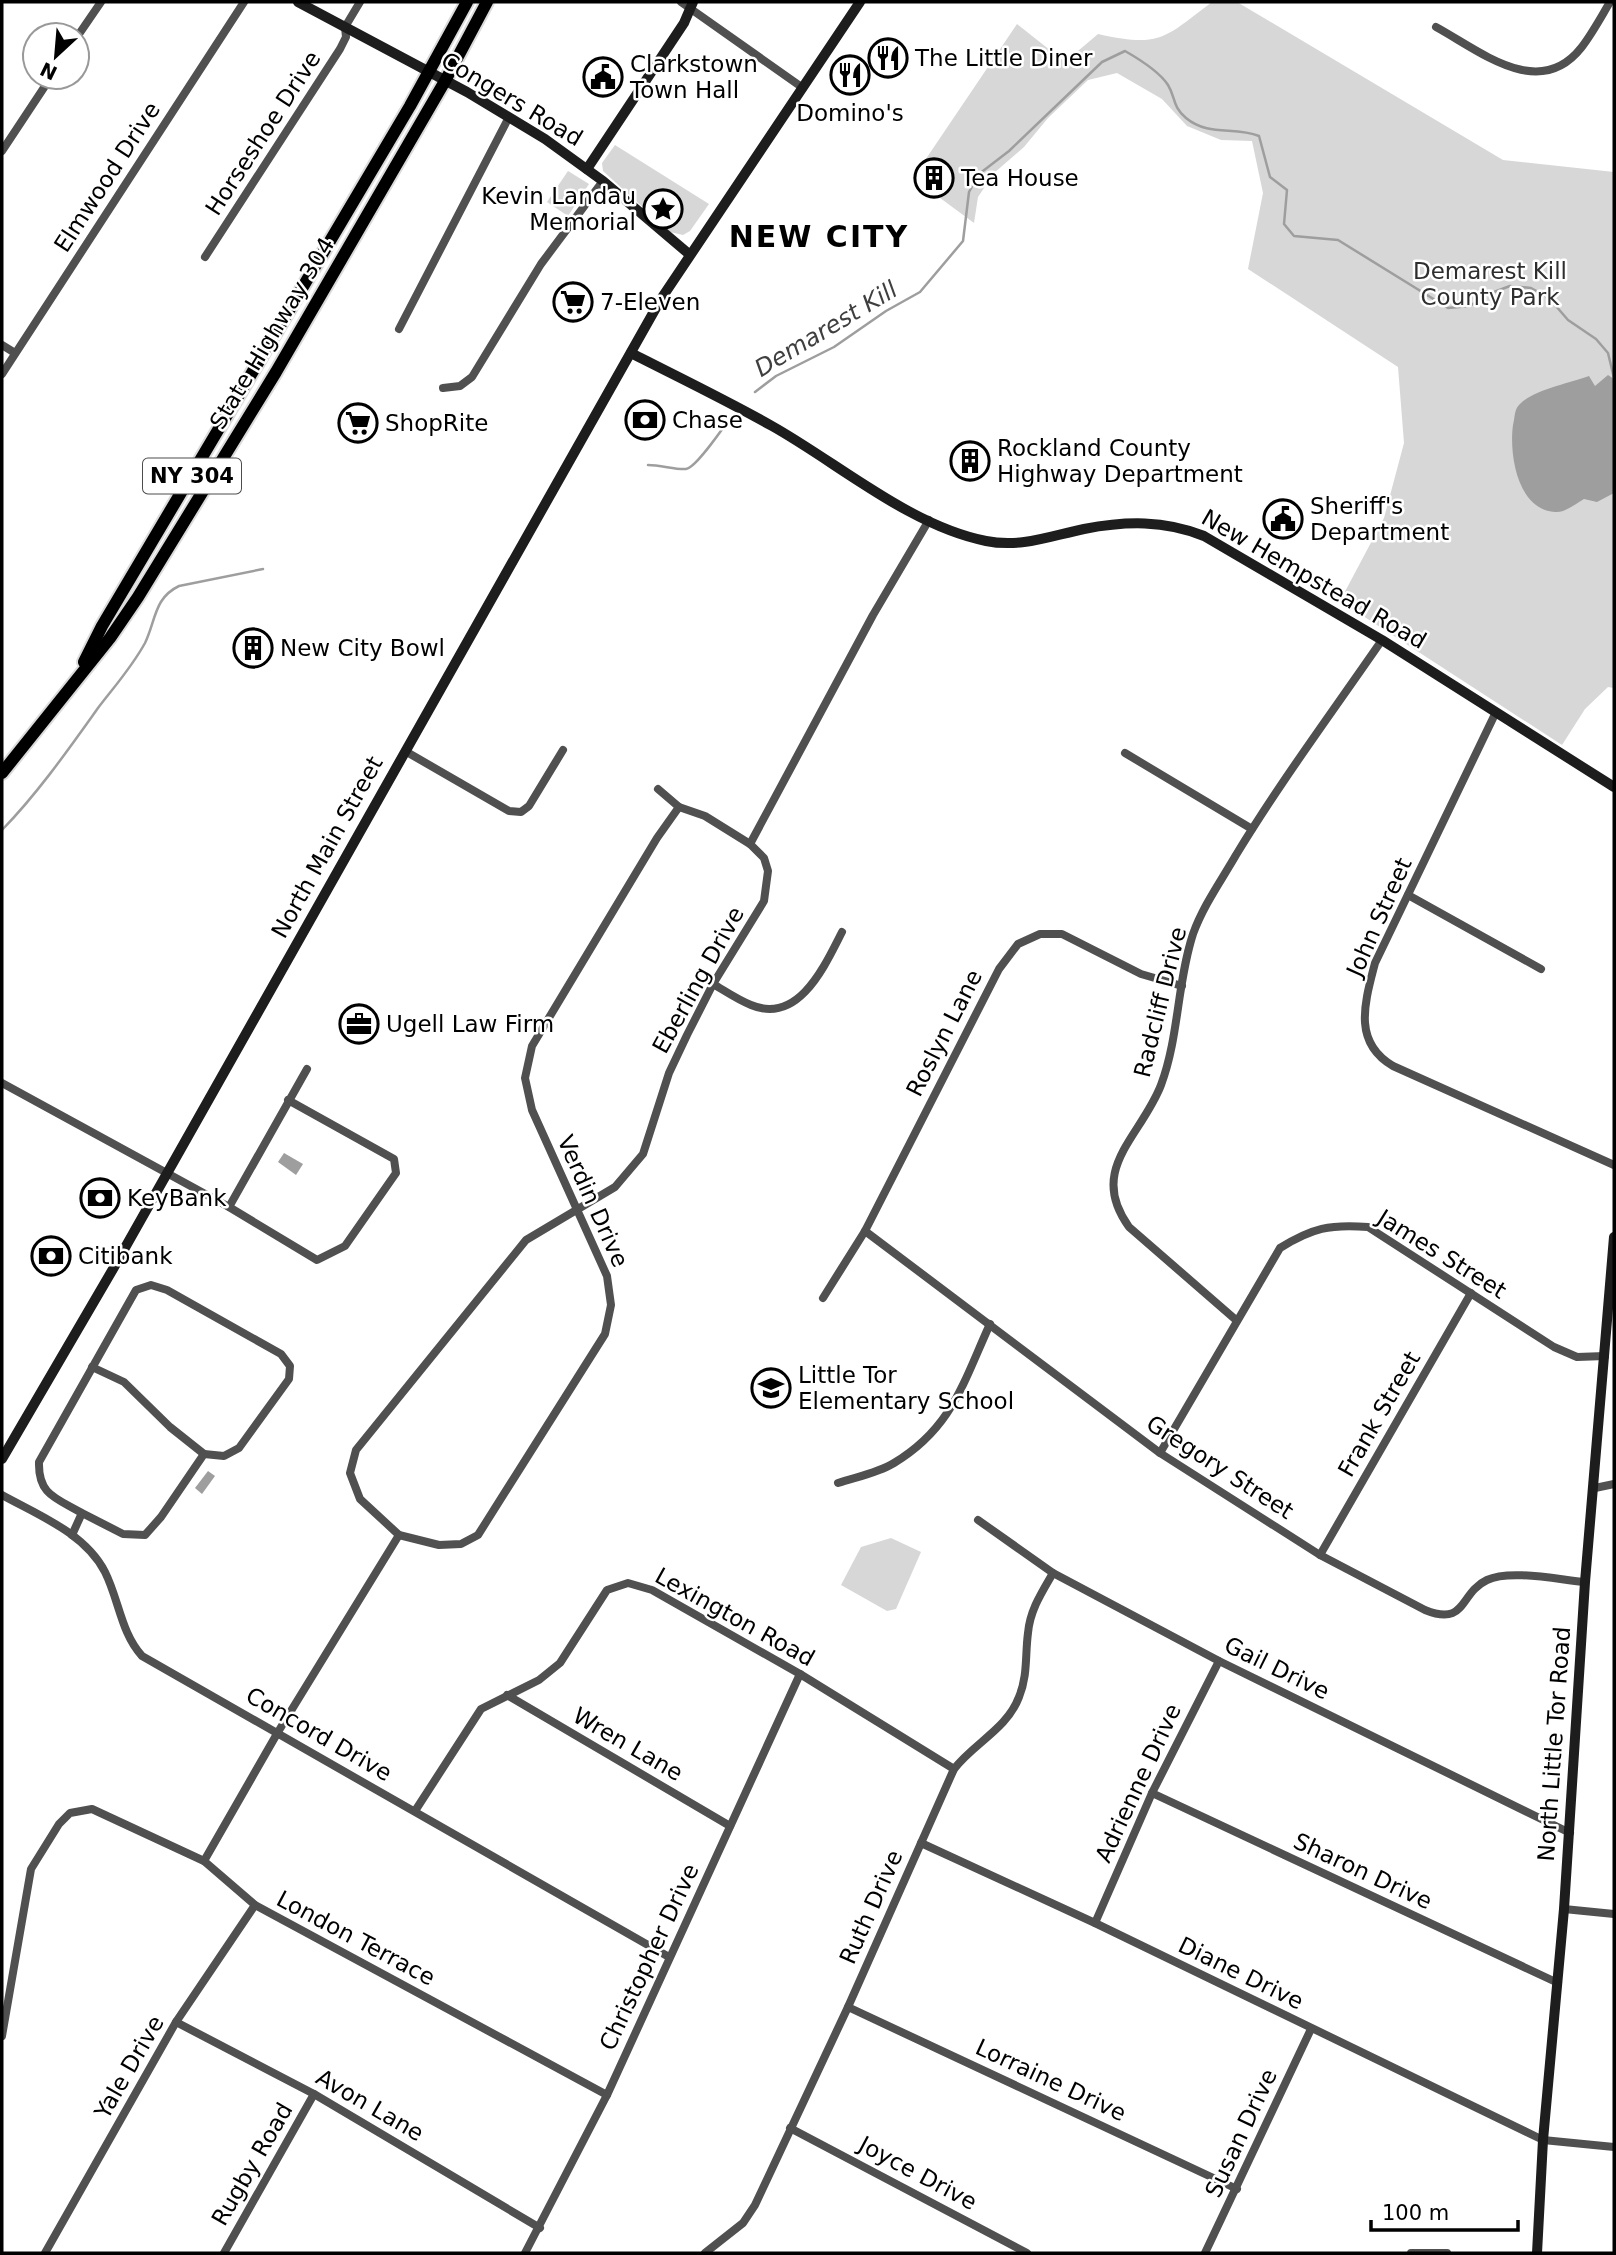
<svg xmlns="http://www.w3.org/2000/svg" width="1616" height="2255" viewBox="0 0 1616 2255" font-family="'DejaVu Sans',sans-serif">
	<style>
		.green { fill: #d7d7d7 }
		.water { fill: #9e9e9e }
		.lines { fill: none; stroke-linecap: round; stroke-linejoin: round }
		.stream { stroke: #9e9e9e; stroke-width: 2.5 }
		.primary-casing { stroke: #dbdbdb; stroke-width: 16 }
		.street { stroke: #505050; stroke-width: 8 }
		.secondary { stroke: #1d1d1d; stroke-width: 10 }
		.primary { stroke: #000; stroke-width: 12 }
		.labels { text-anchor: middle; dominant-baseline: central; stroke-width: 5; stroke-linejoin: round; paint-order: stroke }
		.shield { fill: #fff; stroke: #4c4c4c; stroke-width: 2 }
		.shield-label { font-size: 21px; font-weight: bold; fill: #000 }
		.poi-label { font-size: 23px; fill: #000; stroke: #fff; text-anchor: start }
		.street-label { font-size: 23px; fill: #000; stroke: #fff }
		.park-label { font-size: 23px; fill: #2e2e2e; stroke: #fff }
		.water-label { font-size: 24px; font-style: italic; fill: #3f3f3f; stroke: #fff }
		.district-label { font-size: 30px; font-weight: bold; letter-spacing: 2px; fill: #000; stroke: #fff }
	</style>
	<rect width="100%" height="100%" fill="#fff"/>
	<g class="green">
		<path d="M1212 2H1237L1503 160 1614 172V688L1608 687 1585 709 1562 745 1340 601 1384 518 1404 443 1398 367 1248 269 1263 193 1252 141 1221 140 1187 126 1162 99 1117 73 1088 80 1048 118 1024 147 994 173 978 197 974 223 913 178 1017 24 1065 62 1098 34C1161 48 1164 38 1212 2Z"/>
		<polygon points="615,145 709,204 690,231 683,235 670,232 603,171 602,163"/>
		<polygon points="568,171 589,184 568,216 547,202"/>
		<polygon points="891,1538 921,1552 896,1609 887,1611 841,1585 861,1547"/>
	</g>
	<g class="water">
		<path d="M1608 375 1614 379V493L1597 502 1584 499C1575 504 1565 513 1555 512 1517 510 1509 453 1513 425 1515 418 1514 410 1519 405 1534 389 1568 384 1589 376L1595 386Z"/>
		<polygon points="284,1153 303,1164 296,1175 278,1162"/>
		<polygon points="208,1471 215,1476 202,1494 195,1488"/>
	</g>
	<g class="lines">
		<g class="stream">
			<path d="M755 392 776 376 834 347 886 311 920 292 963 241 969 192 979 174 1009 151 1102 62 1125 51C1139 59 1159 71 1168 85 1176 98 1172 106 1186 118 1209 137 1234 126 1259 136L1270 177 1287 190 1284 224 1294 236 1338 240 1448 308 1470 306 1486 295 1510 286 1531 288 1549 298 1568 320 1596 339 1608 353 1614 378"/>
			<path d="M648 465C661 465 676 470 686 469 696 468 721 430 729 420"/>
			<path d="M2 830C38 793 68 750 98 708 114 687 132 667 145 643 156 620 154 598 179 586L263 569"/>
		</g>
		<g class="primary-casing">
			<g id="primary">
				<polyline points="84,662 102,626 410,106 467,2"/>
				<polyline points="2,773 110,638 138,597 276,372 445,81 487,2"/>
			</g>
		</g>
		<g class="street">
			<polyline points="681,2 803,88"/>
			<path d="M1436 27C1480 51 1539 101 1581 48 1592 34 1601 17 1610 2"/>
			<polyline points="77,37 101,2"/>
			<polyline points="2,151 51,77"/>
			<polyline points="205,257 340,49 346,37 345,27 360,2"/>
			<polyline points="399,329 509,117"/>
			<polyline points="2,345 15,353"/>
			<polyline points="2,374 244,2"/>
			<polyline points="443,388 460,386 472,377 541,264 603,181"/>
			<path d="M1496 712 1375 963C1365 1002 1352 1042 1393 1066L1614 1165"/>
			<polyline points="405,751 509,811 521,812 529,806 563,750"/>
			<polyline points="1125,753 1252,829"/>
			<polyline points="658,789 679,807 705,816 750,844"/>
			<polyline points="679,807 657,838 532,1046 525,1078 532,1110 607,1276 611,1305 605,1334 478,1535 461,1544 439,1545 399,1535 360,1499 350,1473 356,1450 526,1240 615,1187 643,1154 669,1073 687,1035 713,984 764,901 768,871 764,858 750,844 873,615 929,520"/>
			<polyline points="1408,895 1541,969"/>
			<path d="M713 984C725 991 738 1000 751 1005 799 1025 825 965 842 932"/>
			<polyline points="2,1083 229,1207 317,1260 345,1246 396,1173 394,1159 288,1100"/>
			<polyline points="229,1207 307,1069"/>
			<path d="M865 1231 1160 1453 1320 1555 1425 1610C1467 1627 1459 1593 1487 1580 1510 1569 1560 1580 1585 1582"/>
			<polyline points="823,1298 865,1231 999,969 1018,944 1040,934 1062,934 1141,974 1182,986"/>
			<path d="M1236 1320 1129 1227C1087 1169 1141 1137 1161 1085 1179 1037 1177 983 1193 934 1203 906 1221 881 1236 855 1281 781 1333 711 1382 640"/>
			<polyline points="92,1367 124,1382 170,1427 204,1454"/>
			<path d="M1160 1453 1280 1248C1312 1228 1330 1224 1368 1227L1554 1347 1577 1357 1605 1356"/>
			<path d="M838 1483C856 1477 878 1473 894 1463 952 1428 963 1383 990 1324"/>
			<polyline points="1595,1488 1614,1484"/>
			<path d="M2 1495C38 1515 85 1533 105 1572 119 1600 121 1633 142 1656L669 1957"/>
			<polyline points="978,1520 1053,1573 1219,1661 1570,1833"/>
			<path d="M72 1535 82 1513 123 1534 145 1535 161 1517 204 1454 224 1456 239 1448 289 1379 290 1366 281 1354 167 1290 151 1285 136 1290 39 1462C38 1495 56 1498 82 1513"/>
			<polyline points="1320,1555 1471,1293"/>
			<polyline points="507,1695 730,1826"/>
			<polyline points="1152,1793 1558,1983"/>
			<polyline points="415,1811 481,1709 539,1680 560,1663 607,1590 628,1583 652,1590 800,1674 954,1769"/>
			<polyline points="921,1843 1095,1923 1543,2140 1614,2147"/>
			<polyline points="204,1861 278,1732 399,1535"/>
			<polyline points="1564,1909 1614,1914"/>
			<polyline points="1095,1923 1152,1793 1219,1661"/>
			<polyline points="848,2007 1237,2189"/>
			<polyline points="176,2022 314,2094 540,2228"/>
			<polyline points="2,2036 31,1869 59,1824 70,1813 92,1809 204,1861 255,1905 607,2095"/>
			<polyline points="790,2128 1027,2253"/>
			<polyline points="45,2253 176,2022 255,1905"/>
			<polyline points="224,2253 314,2094"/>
			<polyline points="525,2253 607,2095 800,1674"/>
			<path d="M705 2253 743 2223 755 2205 848 2007 954 1769C974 1743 1007 1729 1019 1697 1028 1675 1025 1655 1028 1633 1030 1610 1042 1592 1053 1573"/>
			<polyline points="1205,2253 1311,2029"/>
			<polyline points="1411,2253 1447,2253"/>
		</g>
		<g class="secondary">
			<polyline points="298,2 467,92 545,139 603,181 689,254"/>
			<polyline points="587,169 684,23 693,2"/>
			<path d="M631 353C678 377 726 400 772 426 838 463 910 526 986 541 1021 548 1050 536 1084 529 1126 521 1164 520 1204 536L1382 640 1614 787"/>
			<polyline points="2,1459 113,1269 661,299 860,2"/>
			<polyline points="1537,2253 1543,2140 1564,1909 1585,1582 1614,1237"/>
		</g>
		<use href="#primary" class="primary"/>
	</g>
	<defs>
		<g id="restaurant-ring" transform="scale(2.0125)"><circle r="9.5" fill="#fff" stroke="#000" stroke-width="1.5"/><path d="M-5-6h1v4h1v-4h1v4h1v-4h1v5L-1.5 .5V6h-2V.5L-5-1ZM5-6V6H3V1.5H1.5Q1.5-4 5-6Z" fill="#000"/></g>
		<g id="civic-ring" transform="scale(2.0125)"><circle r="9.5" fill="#fff" stroke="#000" stroke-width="1.5"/><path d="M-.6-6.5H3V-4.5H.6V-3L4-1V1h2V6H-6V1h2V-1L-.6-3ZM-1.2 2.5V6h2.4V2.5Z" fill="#000"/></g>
		<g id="building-ring" transform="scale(2.0125)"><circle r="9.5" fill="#fff" stroke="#000" stroke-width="1.5"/><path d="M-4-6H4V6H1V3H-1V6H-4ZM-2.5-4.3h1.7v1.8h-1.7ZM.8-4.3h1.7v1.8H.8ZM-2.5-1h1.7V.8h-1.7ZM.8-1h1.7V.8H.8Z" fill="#000"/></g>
		<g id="sight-ring" transform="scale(2.0125)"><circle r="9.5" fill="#fff" stroke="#000" stroke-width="1.5"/><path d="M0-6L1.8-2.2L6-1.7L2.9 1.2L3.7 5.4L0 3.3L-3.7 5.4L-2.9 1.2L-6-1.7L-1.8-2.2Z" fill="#000"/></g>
		<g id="supermarket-ring" transform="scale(2.0125)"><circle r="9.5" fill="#fff" stroke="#000" stroke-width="1.5"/><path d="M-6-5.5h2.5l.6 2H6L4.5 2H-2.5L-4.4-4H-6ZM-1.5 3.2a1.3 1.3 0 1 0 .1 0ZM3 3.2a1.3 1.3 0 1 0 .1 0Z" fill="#000"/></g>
		<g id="bank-ring" transform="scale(2.0125)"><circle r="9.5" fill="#fff" stroke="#000" stroke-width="1.5"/><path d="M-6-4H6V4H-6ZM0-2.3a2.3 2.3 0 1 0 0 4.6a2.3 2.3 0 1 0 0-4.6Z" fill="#000"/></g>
		<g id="office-ring" transform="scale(2.0125)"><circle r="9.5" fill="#fff" stroke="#000" stroke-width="1.5"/><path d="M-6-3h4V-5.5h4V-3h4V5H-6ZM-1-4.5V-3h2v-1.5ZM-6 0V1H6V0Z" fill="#000"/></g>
		<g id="school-ring" transform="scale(2.0125)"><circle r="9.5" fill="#fff" stroke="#000" stroke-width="1.5"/><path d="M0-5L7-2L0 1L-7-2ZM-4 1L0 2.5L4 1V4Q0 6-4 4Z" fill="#000"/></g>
	</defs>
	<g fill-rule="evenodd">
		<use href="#restaurant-ring" x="888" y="58"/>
		<use href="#restaurant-ring" x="850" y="75"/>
		<use href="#civic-ring" x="603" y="77"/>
		<use href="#building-ring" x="934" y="178"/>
		<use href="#sight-ring" x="663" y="209"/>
		<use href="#supermarket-ring" x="573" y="302"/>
		<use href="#bank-ring" x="645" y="420"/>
		<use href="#supermarket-ring" x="358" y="423"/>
		<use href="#building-ring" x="970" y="461"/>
		<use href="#civic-ring" x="1283" y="519"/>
		<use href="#building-ring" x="253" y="648"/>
		<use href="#office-ring" x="359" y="1024"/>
		<use href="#bank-ring" x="100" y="1198"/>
		<use href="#bank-ring" x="51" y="1256"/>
		<use href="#school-ring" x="771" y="1388"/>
	</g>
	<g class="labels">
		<rect class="shield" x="143" y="458.5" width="98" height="35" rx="5"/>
		<g class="shield-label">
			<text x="192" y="476">NY 304</text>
		</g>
		<g class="poi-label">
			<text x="915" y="58">The Little Diner</text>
			<text x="630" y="64">Clarkstown<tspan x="630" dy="26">Town Hall</tspan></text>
			<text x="850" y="113" text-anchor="middle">Domino's</text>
			<text x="961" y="178">Tea House</text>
			<text x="636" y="196" text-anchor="end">Kevin Landau<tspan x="636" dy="26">Memorial</tspan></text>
			<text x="600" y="302">7-Eleven</text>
			<text x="672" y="420">Chase</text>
			<text x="385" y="423">ShopRite</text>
			<text x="997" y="448">Rockland County<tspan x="997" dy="26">Highway Department</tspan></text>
			<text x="1310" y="506">Sheriff's<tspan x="1310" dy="26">Department</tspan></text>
			<text x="280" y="648">New City Bowl</text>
			<text x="386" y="1024">Ugell Law Firm</text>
			<text x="127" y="1198">KeyBank</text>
			<text x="78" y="1256">Citibank</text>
			<text x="798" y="1375">Little Tor<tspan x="798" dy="26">Elementary School</tspan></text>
		</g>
		<g class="street-label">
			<text transform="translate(512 99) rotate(31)">Congers Road</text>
			<text transform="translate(263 133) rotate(-57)">Horseshoe Drive</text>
			<text transform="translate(107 177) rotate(-57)">Elmwood Drive</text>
			<text transform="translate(272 333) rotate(-59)">State Highway 304</text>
			<text transform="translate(1314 579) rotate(30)">New Hempstead Road</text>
			<text transform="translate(327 847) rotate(-61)">North Main Street</text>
			<text transform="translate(1379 917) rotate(-66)">John Street</text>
			<text transform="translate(698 980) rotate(-61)">Eberling Drive</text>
			<text transform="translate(1160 1002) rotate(-76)">Radcliff Drive</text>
			<text transform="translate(944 1033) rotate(-63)">Roslyn Lane</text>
			<text transform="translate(593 1201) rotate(66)">Verdin Drive</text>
			<text transform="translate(1442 1254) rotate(32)">James Street</text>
			<text transform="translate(1379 1414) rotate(-60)">Frank Street</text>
			<text transform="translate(1220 1467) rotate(33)">Gregory Street</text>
			<text transform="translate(735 1617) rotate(29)">Lexington Road</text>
			<text transform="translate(1277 1668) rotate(26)">Gail Drive</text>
			<text transform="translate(319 1734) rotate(30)">Concord Drive</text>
			<text transform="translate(628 1744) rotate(30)">Wren Lane</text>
			<text transform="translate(1554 1744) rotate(-86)">North Little Tor Road</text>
			<text transform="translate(1138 1783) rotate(-65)">Adrienne Drive</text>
			<text transform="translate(1363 1871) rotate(25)">Sharon Drive</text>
			<text transform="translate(871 1907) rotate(-66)">Ruth Drive</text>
			<text transform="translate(356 1938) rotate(28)">London Terrace</text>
			<text transform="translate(649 1957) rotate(-65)">Christopher Drive</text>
			<text transform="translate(1241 1973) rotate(26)">Diane Drive</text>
			<text transform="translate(129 2067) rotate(-60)">Yale Drive</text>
			<text transform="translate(1051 2080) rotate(25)">Lorraine Drive</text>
			<text transform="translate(370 2105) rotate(30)">Avon Lane</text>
			<text transform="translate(1241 2133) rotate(-65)">Susan Drive</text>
			<text transform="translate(252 2164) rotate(-60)">Rugby Road</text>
			<text transform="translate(918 2173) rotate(28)">Joyce Drive</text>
		</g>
		<g class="park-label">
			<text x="1490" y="271">Demarest Kill<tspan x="1490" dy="26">County Park</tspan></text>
		</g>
		<g class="water-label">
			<text transform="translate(826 329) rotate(-31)">Demarest Kill</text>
		</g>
		<g class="district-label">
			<text x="819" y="236">NEW CITY</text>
		</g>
	</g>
	<rect width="1616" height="2255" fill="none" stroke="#000000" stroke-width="7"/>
	<g transform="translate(56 56) rotate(206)"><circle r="33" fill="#ffffff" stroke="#999999" stroke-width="2"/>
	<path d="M0-5L12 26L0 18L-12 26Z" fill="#000000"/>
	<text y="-10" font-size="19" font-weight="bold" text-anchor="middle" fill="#000000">N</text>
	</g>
	<path d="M1371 2220v10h147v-10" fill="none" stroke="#000000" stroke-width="3.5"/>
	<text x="1382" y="2220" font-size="21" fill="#000000" stroke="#ffffff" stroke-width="5" paint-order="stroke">100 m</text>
</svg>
